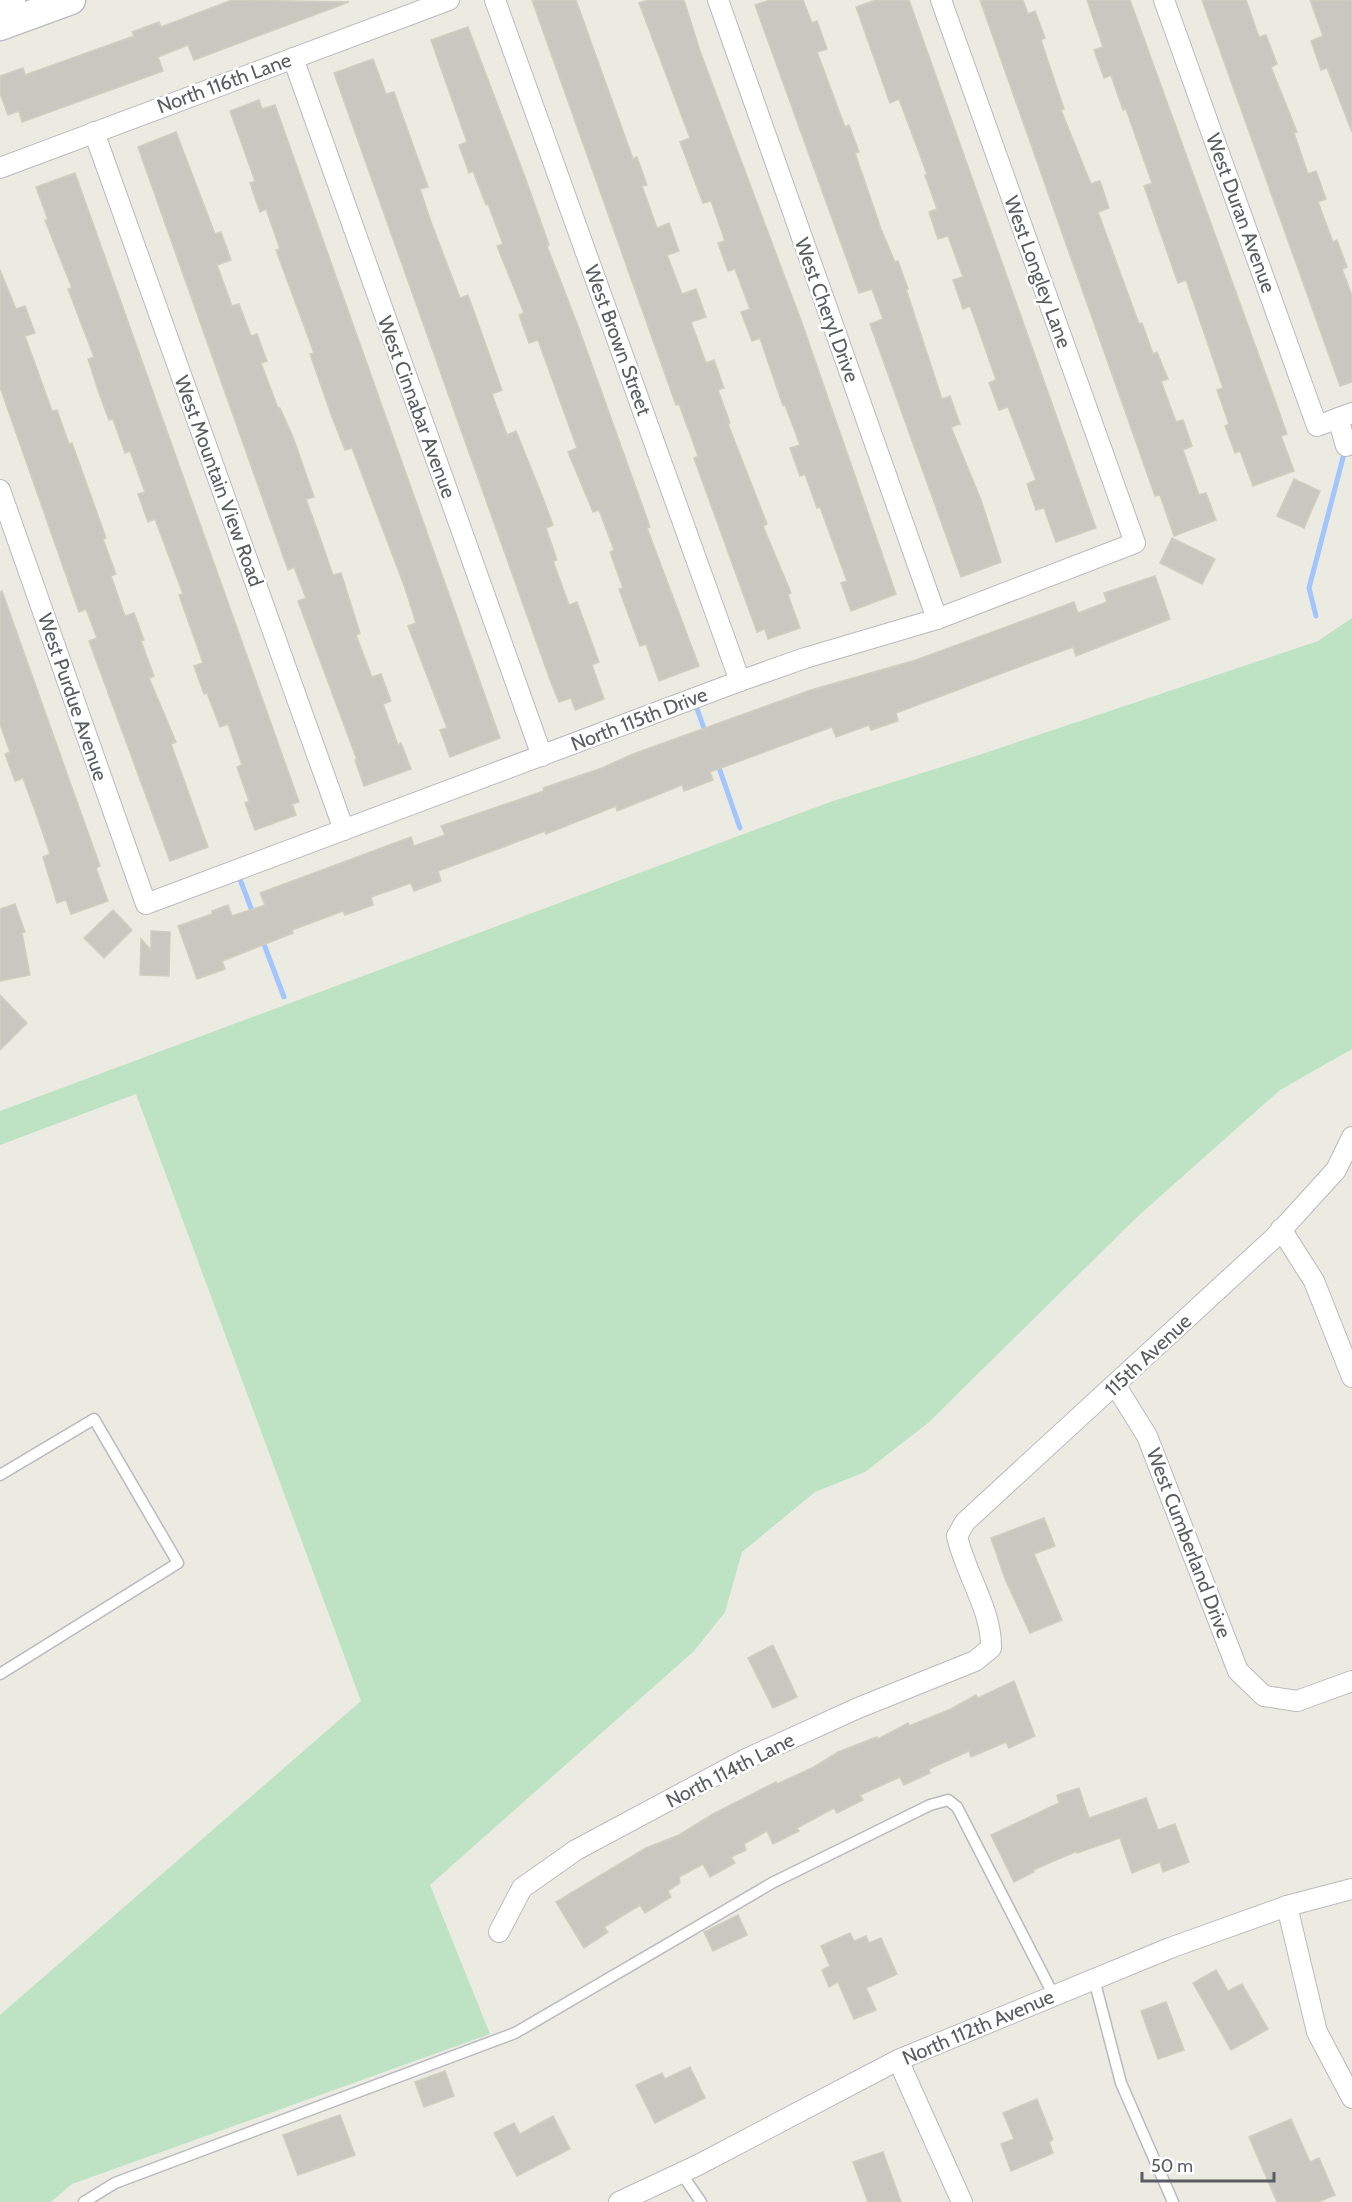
<svg xmlns="http://www.w3.org/2000/svg" width="1352" height="2202" viewBox="0 0 1352 2202" font-family="Cabin,sans-serif">
	<style>
		.green { fill: #bde3c4 }
		.lines { fill: none; stroke-linecap: round; stroke-linejoin: round }
		.stream { stroke: #a1c5fc; stroke-width: 5 }
		.building { fill: #c9c8c0; stroke: #d0cebf; stroke-width: 1.5 }
		.lane-casing { stroke: #b9babf; stroke-width: 13 }
		.street-casing { stroke: #b9babf; stroke-width: 22 }
		.secondary-casing { stroke: #babbc2; stroke-width: 31 }
		.lane { stroke: #fff; stroke-width: 10 }
		.street { stroke: #fff; stroke-width: 20 }
		.secondary { stroke: #fff; stroke-width: 28 }
		.labels { text-anchor: middle; dominant-baseline: central; stroke-width: 5; stroke-linejoin: round; paint-order: stroke }
		.street-label { font-size: 20px; fill: #595c61; stroke: #fff }
	</style>
	<rect width="100%" height="100%" fill="#ecebe1"/>
	<polygon class="green" points="1352,618 1352,1049 1280,1090 1137,1217 928,1423 865,1472 815,1492 742,1552 725,1612 694,1651 430,1885 490,2034 72,2184 51,2202 0,2202 0,2015 361,1701 136,1094 0,1145 0,1111 830,802 976,756 1318,641"/>
	<g class="lines">
		<g class="stream">
			<polyline points="1316,616 1309,588 1345,450"/>
			<polyline points="695,703 706,734"/>
			<polyline points="717,762 740,828"/>
			<polyline points="238,874 254,916"/>
			<polyline points="262,939 284,997"/>
		</g>
	</g>
	<g class="building">
		<polygon points="232,0 349,2 194,60 188,45 158,57 163,71 22,122 19,111 8,115 0,93 0,76 23,68 25,75 134,36 132,32 159,22 161,27"/>
		<polygon points="532,0 576,0 633,159 637,157 647,185 642,186 657,228 669,223 679,251 667,255 682,294 696,289 706,317 691,322 706,363 714,360 724,388 718,390 730,423 728,424 767,524 763,526 791,593 788,595 800,628 768,639 765,629 757,632 694,458 698,456 679,404 676,405"/>
		<polygon points="648,0 684,0 700,51 802,323 896,594 851,611 841,583 847,581 820,507 817,508 805,474 800,476 790,448 800,445 785,405 783,406 760,338 752,341 741,312 750,309 735,269 728,271 718,243 725,241 711,201 703,203 680,142 690,138 639,3"/>
		<polygon points="770,0 803,0 812,23 817,21 827,49 817,52 845,127 849,125 859,152 855,153 881,229 895,262 898,261 908,289 906,289 942,399 950,396 960,424 951,427 981,500 1001,562 961,577 870,324 883,319 872,289 859,293 755,5"/>
		<polygon points="876,0 909,0 1096,528 1056,542 1044,508 1036,510 1027,484 1036,480 1008,407 999,410 989,383 996,380 984,345 970,306 963,309 953,280 963,277 948,236 938,239 929,212 937,209 925,175 927,174 899,99 890,103 856,7"/>
		<polygon points="980,0 1023,0 1028,14 1035,11 1045,38 1041,40 1064,109 1061,110 1091,184 1100,181 1109,208 1098,212 1139,324 1142,323 1153,354 1157,352 1168,379 1161,381 1176,422 1183,420 1192,446 1183,450 1199,495 1206,493 1216,520 1174,536 1160,495 1155,496"/>
		<polygon points="1087,0 1130,0 1275,400 1287,434 1281,436 1294,471 1253,486 1240,451 1235,453 1225,426 1229,424 1217,390 1223,388 1186,280 1178,283 1144,186 1152,183 1126,109 1123,110 1111,75 1104,78 1094,50 1103,47"/>
		<polygon points="1202,0 1246,0 1259,37 1266,35 1277,64 1271,67 1297,132 1294,133 1308,174 1316,171 1326,199 1318,202 1333,242 1337,240 1347,267 1342,269 1352,296 1352,382 1340,386"/>
		<polygon points="1310,0 1352,0 1352,132 1327,68 1321,70 1311,41 1323,36"/>
		<polygon points="468,27 525,177 549,245 547,246 578,326 650,527 647,528 699,666 659,681 646,644 640,646 619,589 623,588 610,552 614,550 599,510 593,512 568,452 577,448 538,340 529,343 519,315 524,313 497,246 503,244 488,204 486,205 473,171 469,173 459,145 467,142 431,40"/>
		<polygon points="373,59 386,94 394,92 428,187 420,189 431,222 460,298 468,295 502,390 492,394 507,435 516,431 543,498 553,525 546,528 557,560 553,561 569,605 577,602 599,662 592,665 604,699 575,710 571,698 559,702 550,680 334,73"/>
		<polygon points="259,100 262,109 275,105 500,738 450,757 440,730 447,728 408,626 416,623 405,588 352,448 345,450 332,417 310,354 314,353 276,250 280,249 266,209 260,212 250,183 255,181 230,111"/>
		<polygon points="176,132 215,234 221,232 231,260 217,265 232,306 239,304 251,336 257,334 267,361 261,363 278,408 280,408 293,437 314,497 306,499 319,535 333,575 341,573 360,633 356,635 372,677 381,674 391,701 383,704 398,745 401,743 411,769 364,786 355,760 357,760 298,601 306,598 294,567 288,570 138,147"/>
		<polygon points="75,173 299,802 292,804 296,815 255,830 245,803 249,801 237,767 242,765 228,724 220,727 207,693 204,694 194,666 203,663 179,595 183,594 155,519 148,522 138,494 145,492 130,451 125,453 113,419 109,420 99,393 88,359 94,357 68,289 72,288 45,220 48,220 36,187"/>
		<polygon points="0,270 16,309 25,306 35,333 25,336 52,411 57,410 69,444 72,443 106,538 103,539 116,574 111,576 125,616 134,613 144,640 141,641 154,676 149,678 176,742 171,744 208,847 170,861 89,641 97,638 86,609 79,612 0,387"/>
		<polygon points="1294,479 1320,491 1304,528 1277,516"/>
		<polygon points="1172,538 1215,559 1202,584 1160,563"/>
		<polygon points="1155,576 1170,619 1076,656 1073,647 1032,662 896,713 898,721 871,730 869,725 836,737 832,727 710,772 713,780 684,791 682,785 617,811 616,806 546,834 545,831 506,846 438,871 441,881 414,891 411,883 371,897 373,905 345,915 343,911 292,930 293,933 222,961 225,969 197,979 178,926 212,914 212,911 228,905 232,916 265,905 260,893 411,837 414,846 445,835 441,826 544,791 543,788 602,768 633,754 811,690 916,660 1074,602 1078,613 1107,602 1104,593"/>
		<polygon points="2,591 86,827 100,866 96,868 108,901 71,914 66,900 57,903 43,857 50,854 38,819 23,778 15,781 5,754 10,752 0,724 0,592"/>
		<polygon points="15,904 25,932 22,933 30,975 0,981 0,909"/>
		<polygon points="113,910 132,930 104,958 84,938"/>
		<polygon points="151,931 170,932 169,976 140,975 141,939 151,950"/>
		<polygon points="0,995 27,1023 0,1050"/>
		<polygon points="1044,1518 1055,1546 1034,1554 1062,1620 1030,1633 1005,1579 991,1538"/>
		<polygon points="773,1645 797,1697 773,1708 748,1658"/>
		<polygon points="1014,1681 1035,1736 1009,1748 1006,1742 971,1757 969,1751 929,1769 930,1773 904,1785 900,1777 860,1795 863,1800 837,1813 834,1808 797,1828 799,1831 773,1844 767,1831 744,1844 746,1850 731,1857 735,1863 710,1877 703,1864 679,1877 680,1883 668,1891 671,1897 645,1913 640,1905 604,1927 608,1932 584,1948 556,1902 646,1848 679,1835 713,1814 776,1782 777,1784 814,1767 838,1752 877,1737 878,1739 908,1723 909,1726 951,1709 976,1695 978,1698"/>
		<polygon points="1079,1788 1089,1818 1146,1798 1158,1830 1175,1824 1189,1862 1163,1872 1160,1862 1132,1873 1120,1838 1077,1853 1077,1851 1033,1870 1034,1872 1014,1882 991,1835 1059,1803 1057,1795"/>
		<polygon points="738,1915 747,1935 713,1951 704,1932"/>
		<polygon points="850,1933 854,1941 866,1936 869,1943 881,1938 897,1974 866,1988 876,2010 854,2019 838,1982 829,1987 822,1970 830,1966 821,1946"/>
		<polygon points="1216,1970 1228,1991 1242,1984 1268,2029 1231,2050 1193,1983"/>
		<polygon points="1166,2002 1184,2050 1158,2059 1141,2011"/>
		<polygon points="690,2067 705,2098 655,2123 636,2085 662,2073 665,2079"/>
		<polygon points="445,2071 454,2096 424,2107 415,2082"/>
		<polygon points="1037,2099 1053,2140 1049,2142 1053,2153 1011,2171 1001,2144 1014,2139 1003,2113"/>
		<polygon points="340,2115 355,2155 298,2175 283,2135"/>
		<polygon points="553,2116 570,2149 517,2176 494,2133 514,2123 520,2134"/>
		<polygon points="1291,2119 1310,2162 1319,2158 1335,2195 1318,2202 1277,2202 1249,2137"/>
		<polygon points="883,2152 901,2202 868,2202 853,2162"/>
	</g>
	<g class="lines">
		<g class="lane-casing">
			<g id="lane">
				<polyline points="0,1475 94,1419 178,1563 0,1674"/>
				<polyline points="1094,1979 1121,2083 1173,2202"/>
				<polyline points="681,2173 701,2202"/>
				<polyline points="84,2202 115,2183 515,2033 772,1883 930,1805 948,1800 957,1807 1054,1996"/>
			</g>
		</g>
		<g class="street-casing">
			<g id="street">
				<polyline points="495,0 740,681"/>
				<polyline points="718,0 937,619"/>
				<polyline points="1164,0 1317,426 1352,413"/>
				<polyline points="293,58 542,756"/>
				<polyline points="94,132 344,830"/>
				<polyline points="0,168 449,0"/>
				<polyline points="1338,418 1346,446"/>
				<polyline points="0,490 146,904 740,681 805,658 937,619 1135,543 941,0"/>
				<polyline points="1281,1229 1314,1281 1352,1377"/>
				<polyline points="1116,1386 1147,1436 1238,1671 1264,1696 1297,1701 1352,1681"/>
				<polyline points="1287,1906 1317,2032 1352,2098"/>
				<path d="M499 1932 522 1888 576 1850 746 1759 858 1708 975 1661 991 1648C992 1610 965 1573 957 1536L965 1522 1275 1237 1336 1170 1352 1137"/>
				<polyline points="898,2060 962,2202"/>
				<polyline points="619,2202 698,2165 898,2060 1170,1948 1287,1906 1352,1889"/>
			</g>
		</g>
		<g class="secondary-casing">
			<g id="secondary">
				<polyline points="0,4 11,0"/>
				<polyline points="0,26 71,0"/>
			</g>
		</g>
		<use href="#lane" class="lane"/>
		<use href="#street" class="street"/>
		<use href="#secondary" class="secondary"/>
	</g>
	<g class="labels">
		<g class="street-label">
			<text transform="translate(224 83) rotate(-20)">North 116th Lane</text>
			<text transform="translate(1241 213) rotate(70)">West Duran Avenue</text>
			<text transform="translate(1038 272) rotate(70)">West Longley Lane</text>
			<text transform="translate(827 310) rotate(70)">West Cheryl Drive</text>
			<text transform="translate(618 340) rotate(70)">West Brown Street</text>
			<text transform="translate(417 407) rotate(70)">West Cinnabar Avenue</text>
			<text transform="translate(219 481) rotate(70)">West Mountain View Road</text>
			<text transform="translate(73 697) rotate(71)">West Purdue Avenue</text>
			<text transform="translate(639 719) rotate(-21)">North 115th Drive</text>
			<text transform="translate(1148 1355) rotate(-43)">115th Avenue</text>
			<text transform="translate(1189 1543) rotate(69)">West Cumberland Drive</text>
			<text transform="translate(730 1770) rotate(-27)">North 114th Lane</text>
			<text transform="translate(978 2027) rotate(-23)">North 112th Avenue</text>
		</g>
	</g>
	<path d="M1142 2172v9h132v-9" fill="none" stroke="#595c61" stroke-width="3"/>
	<text x="1151" y="2172" font-size="18" fill="#595c61" stroke="#ffffff" stroke-width="4.5" paint-order="stroke">50 m</text>
</svg>
